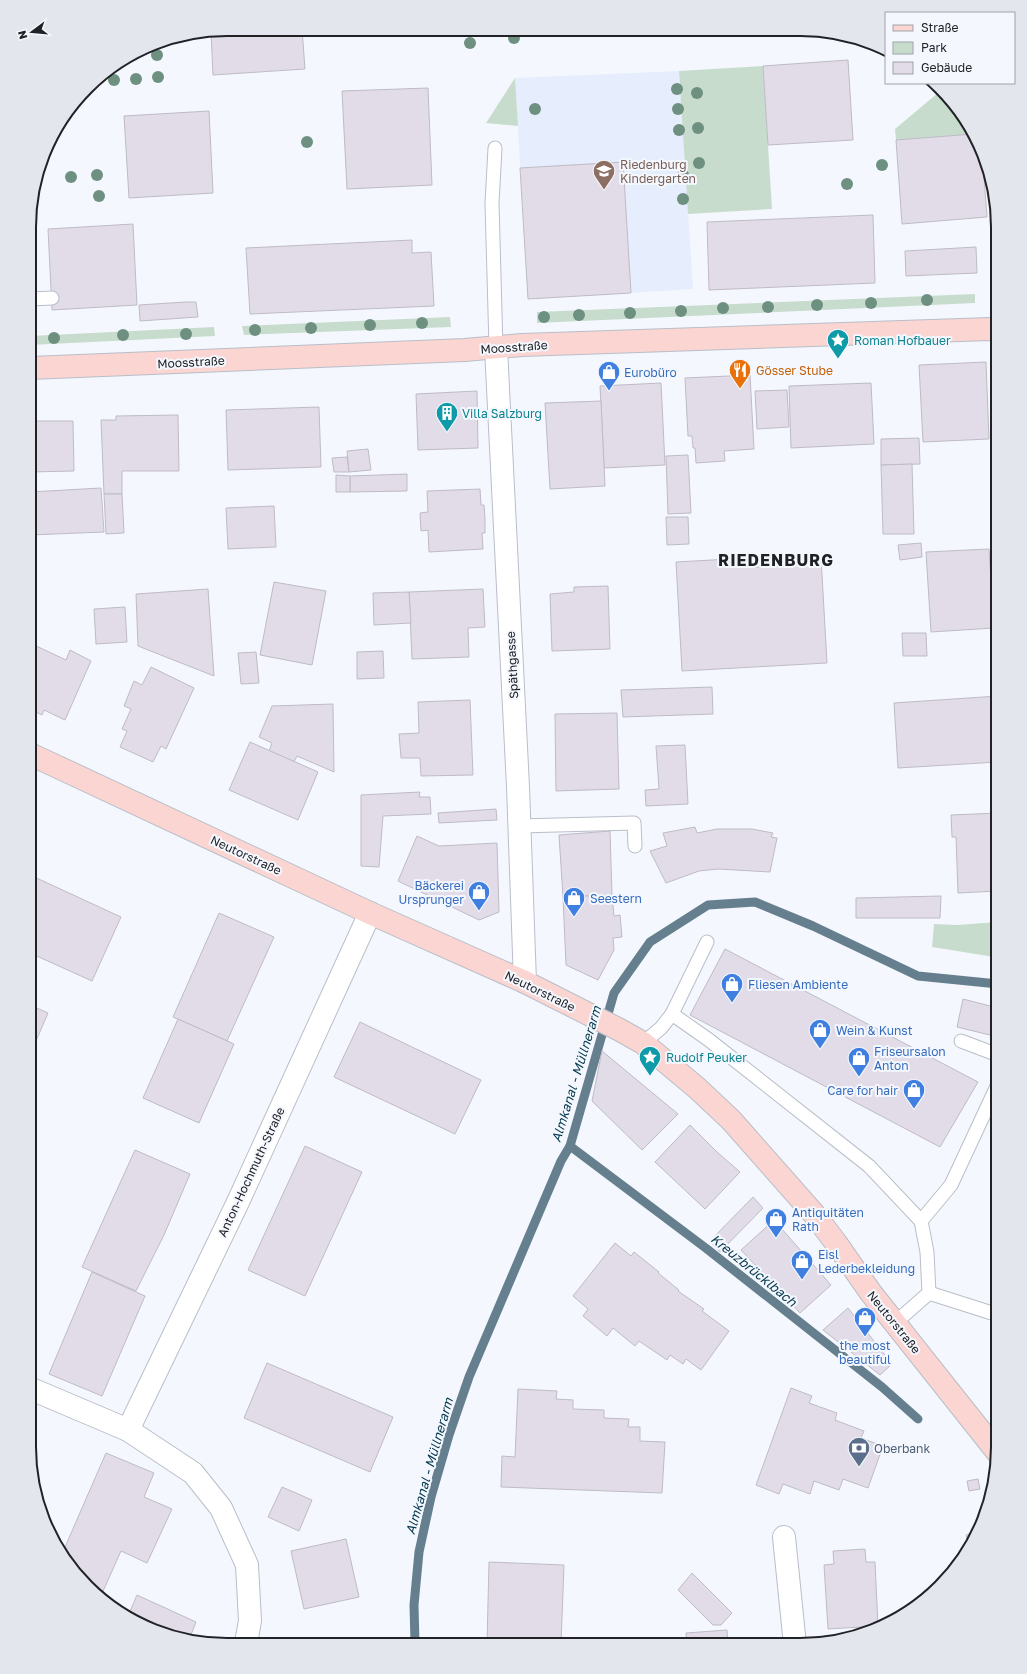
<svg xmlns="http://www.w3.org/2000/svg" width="1027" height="1674" viewBox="0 0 1027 1674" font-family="'Golos Text',sans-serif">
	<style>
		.built { fill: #e6edfc }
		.green { fill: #c8dccd }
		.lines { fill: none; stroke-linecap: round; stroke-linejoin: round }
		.stream { stroke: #667f8e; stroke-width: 9 }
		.building { fill: #e1dce8; stroke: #bfbbc6 }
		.lane-casing { stroke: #b9bec8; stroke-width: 15 }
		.street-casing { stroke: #b9bec8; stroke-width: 24 }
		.secondary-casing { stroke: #b9bec8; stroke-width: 24 }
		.lane { stroke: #fff; stroke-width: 13 }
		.street { stroke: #fff; stroke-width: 22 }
		.secondary { stroke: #fad5d2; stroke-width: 22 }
		.tree { fill: #6e9081 }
		.labels { text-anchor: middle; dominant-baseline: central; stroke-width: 4; stroke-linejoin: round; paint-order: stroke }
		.education-label { font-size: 12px; fill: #785e54; stroke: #f4f8fe; text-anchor: start }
		.culture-label { font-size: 12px; fill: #0d838f; stroke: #f4f8fe; text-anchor: start }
		.street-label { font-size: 12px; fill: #202226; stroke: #f4f8fe }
		.food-label { font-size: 12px; fill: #c56008; stroke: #f4f8fe; text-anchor: start }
		.shop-label { font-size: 12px; fill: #366cbe; stroke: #f4f8fe; text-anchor: start }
		.service-label { font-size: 12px; fill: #4e5e75; stroke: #f4f8fe; text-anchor: start }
		.water-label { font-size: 13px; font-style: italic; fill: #06394e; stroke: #f4f8fe }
		.district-label { font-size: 16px; font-weight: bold; letter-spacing: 1px; fill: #202226; stroke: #f4f8fe }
		.rim { fill: none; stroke: #202226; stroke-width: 2 }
	</style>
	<rect width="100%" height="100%" fill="#f4f8fe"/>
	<polygon class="built" points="679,71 693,289 528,299 515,78"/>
	<g class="green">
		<polygon points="763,66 772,209 688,214 679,71"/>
		<polygon points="515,78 518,126 485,123 486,123"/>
		<path d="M939 92C956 98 965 120 973 134L896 140 895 129Z"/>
		<polygon points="975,294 975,303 537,323 537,312"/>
		<polygon points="450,317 451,327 244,335 242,326"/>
		<polygon points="214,327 215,336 30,345 30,336"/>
		<polygon points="997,922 994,957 932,947 934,924 957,925"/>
	</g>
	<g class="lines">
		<g class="stream">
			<polyline points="570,1146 707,1249 882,1387 918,1419"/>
			<polyline points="415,1644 414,1605 419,1552 431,1497 449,1435 469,1377 561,1161 570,1146 614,993 650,942 708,905 755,902 813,926 918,976 998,984"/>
		</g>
	</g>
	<g class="building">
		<polygon points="227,29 302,29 305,69 213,75 211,32"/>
		<polygon points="848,60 853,140 768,145 763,66"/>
		<polygon points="428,88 432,185 347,189 342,91"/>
		<polygon points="209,111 213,193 129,198 124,116"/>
		<polygon points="973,134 982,150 987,217 902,224 896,140"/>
		<polygon points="623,162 631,293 528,299 520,168"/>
		<polygon points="873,215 875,283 709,290 707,222"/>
		<polygon points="133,224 137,305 52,310 48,229"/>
		<polygon points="412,240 412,253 431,252 434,306 250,314 246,248"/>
		<polygon points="976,247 977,273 906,276 905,251"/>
		<polygon points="185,302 196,302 198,317 140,321 139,305"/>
		<polygon points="986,362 989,439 923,442 919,365"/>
		<polygon points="750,375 754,449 724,451 725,461 696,463 695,448 693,448 692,436 688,436 685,378"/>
		<polygon points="661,383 665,465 604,468 600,386"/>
		<polygon points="871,383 874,444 791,448 789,386"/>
		<polygon points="787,390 789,427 757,429 755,391"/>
		<polygon points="477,391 478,448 418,450 416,394"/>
		<polygon points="601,401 605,486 550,489 545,403"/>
		<polygon points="319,407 321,467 228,470 226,410"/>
		<polygon points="178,415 179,471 122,471 122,494 104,494 101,420 116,420 116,416"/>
		<polygon points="30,421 73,421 74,471 30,472"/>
		<polygon points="919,438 920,464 881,465 881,439"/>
		<polygon points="368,449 371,470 349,472 347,451"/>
		<polygon points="688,455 691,513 668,514 666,456"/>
		<polygon points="347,457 349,472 334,472 332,458"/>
		<polygon points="912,464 914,534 883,534 881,465"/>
		<polygon points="407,474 407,491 350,492 350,476"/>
		<polygon points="336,475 350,476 350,492 336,492"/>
		<polygon points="101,488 104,532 30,535 30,492"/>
		<polygon points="480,489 481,505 484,505 485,519 485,533 482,533 483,549 429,552 428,530 421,531 420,513 428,512 427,491"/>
		<polygon points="104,494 122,494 124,533 106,534"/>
		<polygon points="274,506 276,547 228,549 226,508"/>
		<polygon points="666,517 688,517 689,544 667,545"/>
		<polygon points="921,543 922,557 900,560 898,545"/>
		<polygon points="989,549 994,628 931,632 926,552"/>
		<polygon points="821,557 827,663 682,671 676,562 748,558 748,567 766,567 766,559"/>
		<polygon points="274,582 326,591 312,665 260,655"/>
		<polygon points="608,586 610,649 552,651 550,594 574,592 574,587"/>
		<polygon points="208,589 214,676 138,646 136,594"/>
		<polygon points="483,589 485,627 468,628 469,657 412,659 409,592"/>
		<polygon points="409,592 411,623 374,625 373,593"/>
		<polygon points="125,607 127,642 96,644 94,609"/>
		<polygon points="902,633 926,633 927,656 903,656"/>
		<polygon points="30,643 66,660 70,650 91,661 65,720 44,710 42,715 30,709"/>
		<polygon points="383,651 384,678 357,679 357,652"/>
		<polygon points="256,652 259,683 241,684 238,653"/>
		<polygon points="151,667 194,688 166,749 161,746 153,762 120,747 127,731 122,729 131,709 124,706 134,681 142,685"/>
		<polygon points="712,687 713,714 623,717 621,690"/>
		<polygon points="998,696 998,762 898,768 894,703"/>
		<polygon points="470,700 473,775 421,776 420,758 401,758 399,734 419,733 418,702"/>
		<polygon points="333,704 334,772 297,756 294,762 269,751 272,743 259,737 272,706"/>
		<polygon points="617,713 619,789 556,791 555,714"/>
		<polygon points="250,742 318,772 298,820 229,790"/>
		<polygon points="685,745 688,804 646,806 645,790 659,789 656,746"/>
		<polygon points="420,792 419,797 430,797 431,814 383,816 379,867 361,866 361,795"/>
		<polygon points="496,809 497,820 439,823 438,813"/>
		<polygon points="998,813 998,891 958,893 956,837 952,837 951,815"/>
		<polygon points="695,827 697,833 717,829 752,829 773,833 771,837 777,838 770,872 718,869 699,871 666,883 650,851 667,846 663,833"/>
		<polygon points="610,831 612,895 563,897 559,835"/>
		<polygon points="417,836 439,846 497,843 499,912 479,920 398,881"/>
		<polygon points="30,875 121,917 92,981 30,953"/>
		<polygon points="612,895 614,916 620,915 622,937 613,938 614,950 598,980 566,965 563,897"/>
		<polygon points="941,896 940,918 856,918 856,898"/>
		<polygon points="219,913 274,937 227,1041 173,1017"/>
		<polygon points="725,949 978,1082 940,1147 690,1015"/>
		<polygon points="963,999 998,1008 998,1037 957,1027"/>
		<polygon points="30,1005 48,1013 30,1055"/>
		<polygon points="178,1019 234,1044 199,1123 143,1098"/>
		<polygon points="360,1022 481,1080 455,1134 334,1077"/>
		<polygon points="602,1051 678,1114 642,1150 592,1101"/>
		<polygon points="690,1125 717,1152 740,1172 705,1209 655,1162"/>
		<polygon points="305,1146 362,1172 305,1296 248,1270"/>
		<polygon points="135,1150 190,1174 164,1235 136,1291 82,1267"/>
		<polygon points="753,1197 763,1208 720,1252 710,1241"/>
		<polygon points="774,1220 831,1285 800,1313 741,1250"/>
		<polygon points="615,1243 631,1256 634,1252 659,1272 658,1273 679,1290 678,1291 704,1309 702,1311 729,1331 701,1370 686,1359 683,1364 670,1355 667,1360 639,1341 635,1346 613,1328 607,1336 583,1316 588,1309 573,1296"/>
		<polygon points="998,1265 998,1279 993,1278"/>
		<polygon points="92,1272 145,1296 102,1396 49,1374"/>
		<polygon points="848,1308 892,1364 880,1375 823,1330"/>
		<polygon points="267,1363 393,1417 370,1472 244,1418"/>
		<polygon points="791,1388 812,1396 809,1403 837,1413 835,1420 864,1431 861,1438 883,1446 868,1488 843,1479 839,1490 814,1481 810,1494 783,1484 779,1494 756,1485"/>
		<polygon points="518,1389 557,1391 556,1399 573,1400 573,1409 604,1410 604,1418 629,1419 628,1427 640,1427 640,1441 665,1442 662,1493 501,1487 502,1456 515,1457"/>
		<polygon points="106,1453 154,1473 144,1497 172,1509 147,1563 121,1551 100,1598 70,1567 62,1554"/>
		<polygon points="978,1479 980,1489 969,1491 967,1481"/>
		<polygon points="282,1487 312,1500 299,1531 268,1517"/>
		<polygon points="976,1532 969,1546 966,1535"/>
		<polygon points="346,1539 359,1597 304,1609 291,1551"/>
		<polygon points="865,1549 866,1562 875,1562 878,1626 828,1629 824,1565 834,1564 833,1551"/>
		<polygon points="489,1562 564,1565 561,1644 487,1644"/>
		<polygon points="692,1573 732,1613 721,1625 713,1625 678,1590"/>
		<polygon points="137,1595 196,1622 189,1640 151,1630 128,1616"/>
		<polygon points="727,1630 728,1645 687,1645 686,1633"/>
	</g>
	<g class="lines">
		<g class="lane-casing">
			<g id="lane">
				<polyline points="495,148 492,203 496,348"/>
				<polyline points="31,299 52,298"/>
				<polyline points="519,826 634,823 635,846"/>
				<polyline points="672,1014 707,942"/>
				<polyline points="961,1041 998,1055"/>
				<polyline points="643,1043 661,1028 672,1014 709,1040 869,1166 921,1221 927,1252 929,1293 896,1322"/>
				<polyline points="921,1221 951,1185 998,1084"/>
				<polyline points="929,1293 998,1315"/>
			</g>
		</g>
		<g class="street-casing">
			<g id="street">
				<polyline points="496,348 518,787 525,982"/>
				<polyline points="29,1388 128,1430 193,1473 221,1508 247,1565 250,1621 246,1643"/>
				<polyline points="128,1430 238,1202 370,913"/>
				<polyline points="784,1537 795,1645"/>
			</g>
		</g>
		<g class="secondary-casing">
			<g id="secondary">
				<polyline points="30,368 465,350 522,345 990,329 998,330"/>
				<polyline points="30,754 370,913 525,982 620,1030 643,1043 697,1088 731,1120 814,1214 836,1243 871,1293 998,1453"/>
			</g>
		</g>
		<use href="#lane" class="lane"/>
		<use href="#street" class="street"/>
		<use href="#secondary" class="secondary"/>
	</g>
	<g class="tree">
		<circle cx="514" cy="38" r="6"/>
		<circle cx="470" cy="43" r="6"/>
		<circle cx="157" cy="55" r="6"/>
		<circle cx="158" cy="77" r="6"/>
		<circle cx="136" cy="79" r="6"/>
		<circle cx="114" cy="80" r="6"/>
		<circle cx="677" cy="89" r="6"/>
		<circle cx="697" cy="93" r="6"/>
		<circle cx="535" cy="109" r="6"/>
		<circle cx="678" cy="109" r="6"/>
		<circle cx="698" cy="128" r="6"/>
		<circle cx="679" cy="130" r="6"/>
		<circle cx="307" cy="142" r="6"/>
		<circle cx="699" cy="163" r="6"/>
		<circle cx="882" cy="165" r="6"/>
		<circle cx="97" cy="175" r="6"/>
		<circle cx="683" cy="175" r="6"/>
		<circle cx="71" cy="177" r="6"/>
		<circle cx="847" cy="184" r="6"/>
		<circle cx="99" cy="196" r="6"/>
		<circle cx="683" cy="199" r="6"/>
		<circle cx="927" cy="300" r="6"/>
		<circle cx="871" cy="303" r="6"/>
		<circle cx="817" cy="305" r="6"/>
		<circle cx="768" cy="307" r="6"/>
		<circle cx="723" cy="308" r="6"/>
		<circle cx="681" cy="311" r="6"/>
		<circle cx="630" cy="313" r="6"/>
		<circle cx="579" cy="315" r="6"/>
		<circle cx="544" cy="317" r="6"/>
		<circle cx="422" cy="323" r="6"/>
		<circle cx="370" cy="325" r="6"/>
		<circle cx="311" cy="328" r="6"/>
		<circle cx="255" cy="330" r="6"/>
		<circle cx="186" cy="334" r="6"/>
		<circle cx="123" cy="335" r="6"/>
		<circle cx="54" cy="338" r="6"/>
	</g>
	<defs>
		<g id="school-pin" transform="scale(1.15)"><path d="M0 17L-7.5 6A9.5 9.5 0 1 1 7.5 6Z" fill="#8d6e63" stroke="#f4f8fe"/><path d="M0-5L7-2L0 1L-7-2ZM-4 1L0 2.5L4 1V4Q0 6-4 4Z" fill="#fff"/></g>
		<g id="sight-pin" transform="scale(1.15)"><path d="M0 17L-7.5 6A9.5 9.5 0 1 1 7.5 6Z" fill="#0f9aa8" stroke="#f4f8fe"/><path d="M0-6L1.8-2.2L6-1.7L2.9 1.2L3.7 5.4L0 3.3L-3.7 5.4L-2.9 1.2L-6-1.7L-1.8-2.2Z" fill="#fff"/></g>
		<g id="restaurant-pin" transform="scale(1.15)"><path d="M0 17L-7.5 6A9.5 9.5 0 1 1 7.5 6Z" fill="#e8710a" stroke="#f4f8fe"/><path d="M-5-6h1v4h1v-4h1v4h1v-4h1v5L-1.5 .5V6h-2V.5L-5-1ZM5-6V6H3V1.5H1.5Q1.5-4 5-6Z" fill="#fff"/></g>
		<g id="shop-pin" transform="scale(1.15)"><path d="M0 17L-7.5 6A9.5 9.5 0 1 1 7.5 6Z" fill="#3f7fe0" stroke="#f4f8fe"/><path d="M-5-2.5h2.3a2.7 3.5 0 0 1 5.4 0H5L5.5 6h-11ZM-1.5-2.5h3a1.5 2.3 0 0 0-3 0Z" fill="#fff"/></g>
		<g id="building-pin" transform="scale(1.15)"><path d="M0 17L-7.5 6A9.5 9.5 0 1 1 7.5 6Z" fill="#0f9aa8" stroke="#f4f8fe"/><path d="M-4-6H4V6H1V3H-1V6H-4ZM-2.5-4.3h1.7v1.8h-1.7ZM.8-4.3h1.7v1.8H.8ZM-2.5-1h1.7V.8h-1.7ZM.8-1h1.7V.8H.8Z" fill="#fff"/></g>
		<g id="bank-pin" transform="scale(1.15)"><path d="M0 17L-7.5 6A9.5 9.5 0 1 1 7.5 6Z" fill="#5c6f8a" stroke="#f4f8fe"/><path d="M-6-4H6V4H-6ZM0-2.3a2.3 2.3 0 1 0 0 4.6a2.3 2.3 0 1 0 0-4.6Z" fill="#fff"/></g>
	</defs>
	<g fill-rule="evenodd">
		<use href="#school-pin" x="604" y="171"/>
		<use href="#sight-pin" x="838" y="340"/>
		<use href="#restaurant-pin" x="740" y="370"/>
		<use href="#shop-pin" x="609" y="372"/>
		<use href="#building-pin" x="447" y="413"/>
		<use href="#shop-pin" x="479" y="892"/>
		<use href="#shop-pin" x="574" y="898"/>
		<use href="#shop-pin" x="732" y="984"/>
		<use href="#shop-pin" x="820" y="1030"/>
		<use href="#sight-pin" x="650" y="1057"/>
		<use href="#shop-pin" x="859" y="1058"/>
		<use href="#shop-pin" x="914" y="1090"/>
		<use href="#shop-pin" x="776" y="1219"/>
		<use href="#shop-pin" x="802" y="1261"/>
		<use href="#shop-pin" x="865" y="1318"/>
		<use href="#bank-pin" x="859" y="1448"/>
	</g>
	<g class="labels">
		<g class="education-label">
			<text x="620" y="164">Riedenburg<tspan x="620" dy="14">Kindergarten</tspan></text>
		</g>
		<g class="culture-label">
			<text x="854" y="340">Roman Hofbauer</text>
			<text x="462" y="413">Villa Salzburg</text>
			<text x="666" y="1057">Rudolf Peuker</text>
		</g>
		<g class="street-label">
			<text transform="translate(514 347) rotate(-4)">Moosstraße</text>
			<text transform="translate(191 362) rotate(-3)">Moosstraße</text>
			<text transform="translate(512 665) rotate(-93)">Späthgasse</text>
			<text transform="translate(246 855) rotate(25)">Neutorstraße</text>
			<text transform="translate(540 991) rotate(26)">Neutorstraße</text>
			<text transform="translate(251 1172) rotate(-65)">Anton-Hochmuth-Straße</text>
			<text transform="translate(894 1322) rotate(51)">Neutorstraße</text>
		</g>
		<g class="food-label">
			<text x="756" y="370">Gösser Stube</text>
		</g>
		<g class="shop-label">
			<text x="624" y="372">Eurobüro</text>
			<text x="464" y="885" text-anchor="end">Bäckerei<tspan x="464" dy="14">Ursprunger</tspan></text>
			<text x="590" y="898">Seestern</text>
			<text x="748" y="984">Fliesen Ambiente</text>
			<text x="836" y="1030">Wein &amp; Kunst</text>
			<text x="874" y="1051">Friseursalon<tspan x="874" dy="14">Anton</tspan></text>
			<text x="898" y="1090" text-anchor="end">Care for hair</text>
			<text x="792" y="1212">Antiquitäten<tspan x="792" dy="14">Rath</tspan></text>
			<text x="818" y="1254">Eisl<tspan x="818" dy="14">Lederbekleidung</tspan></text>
			<text x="865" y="1345" text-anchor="middle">the most<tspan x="865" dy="14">beautiful</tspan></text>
		</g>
		<g class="service-label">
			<text x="874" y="1448">Oberbank</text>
		</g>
		<g class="water-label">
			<text transform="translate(576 1074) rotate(-73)">Almkanal - Müllnerarm</text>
			<text transform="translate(754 1270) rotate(39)">Kreuzbrücklbach</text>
			<text transform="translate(429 1466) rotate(-74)">Almkanal - Müllnerarm</text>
		</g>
		<g class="district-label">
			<text x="776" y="560">RIEDENBURG</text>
		</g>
	</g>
	<path d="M0 0H1027V1674H0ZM227 36H800A191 191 0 0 1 991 227V1447A191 191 0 0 1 800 1638H227A191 191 0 0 1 36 1447V227A191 191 0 0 1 227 36Z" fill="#e3e7ed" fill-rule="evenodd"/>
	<path class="rim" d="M227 36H800A191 191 0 0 1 991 227V1447A191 191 0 0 1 800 1638H227A191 191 0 0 1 36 1447V227A191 191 0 0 1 227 36Z"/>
	<rect x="885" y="12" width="130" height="72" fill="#f4f8fe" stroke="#9fa2a8"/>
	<rect x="893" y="25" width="20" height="6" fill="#fad5d2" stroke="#9fa2a8"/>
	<text x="921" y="32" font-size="12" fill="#202226">Straße</text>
	<rect x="893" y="42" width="20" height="12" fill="#c8dccd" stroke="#9fa2a8"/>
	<text x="921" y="52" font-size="12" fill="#202226">Park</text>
	<rect x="893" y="62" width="20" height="12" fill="#e1dce8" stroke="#9fa2a8"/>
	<text x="921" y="72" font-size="12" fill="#202226">Gebäude</text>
	<g transform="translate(32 32) rotate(254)" stroke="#f4f8fe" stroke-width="3" paint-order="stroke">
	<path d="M0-3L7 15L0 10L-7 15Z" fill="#202226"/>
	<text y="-6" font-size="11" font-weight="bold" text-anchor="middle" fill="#202226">N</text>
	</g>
</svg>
